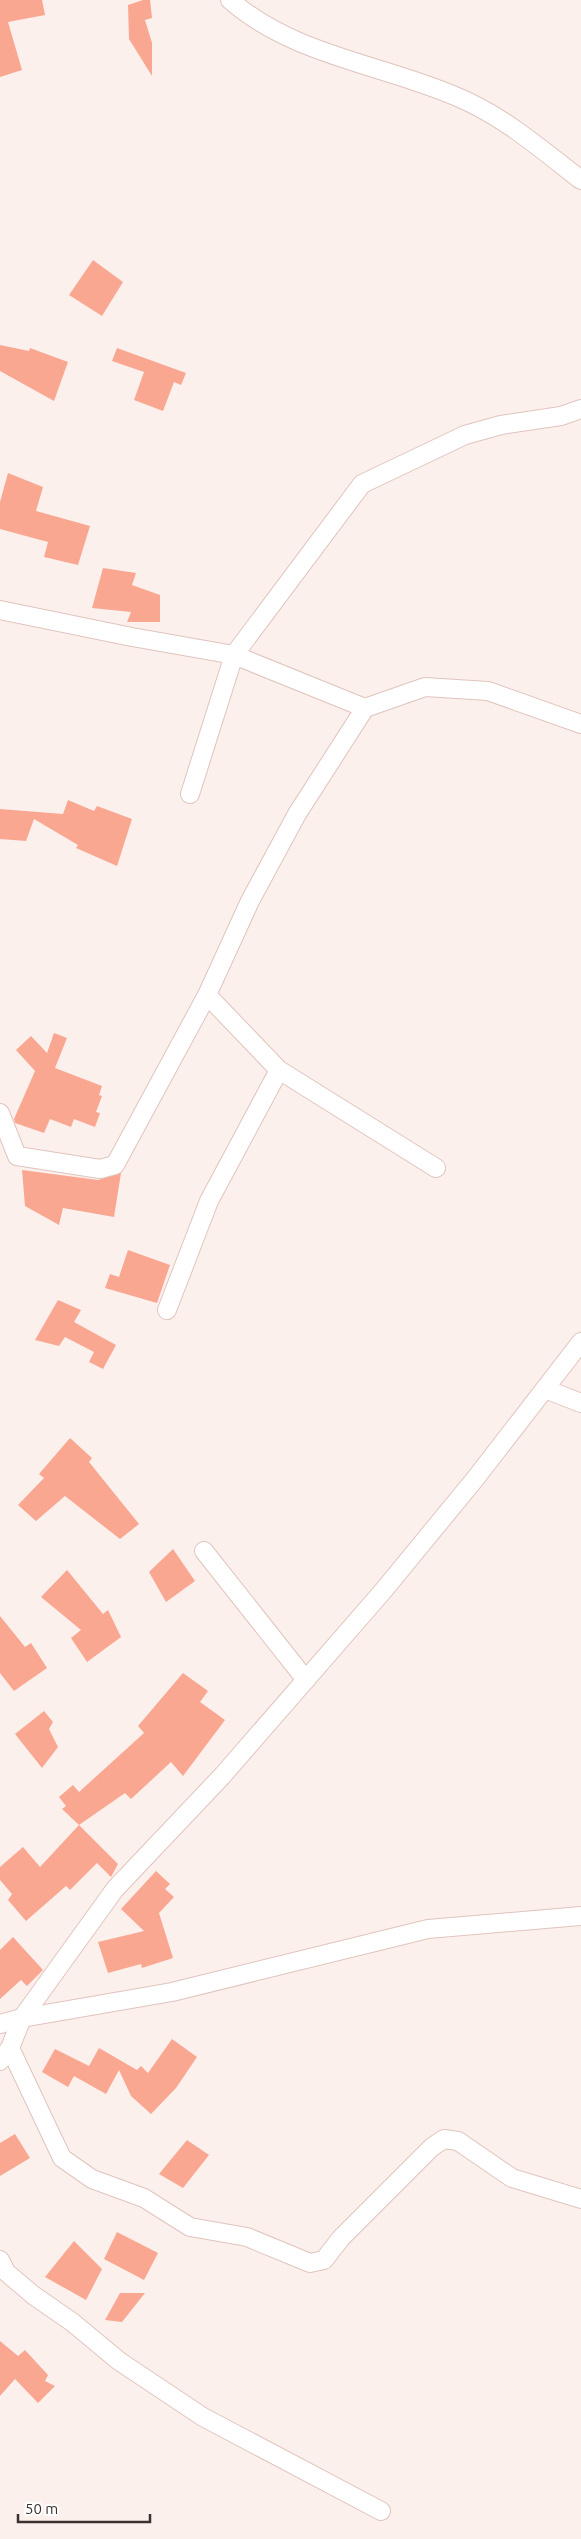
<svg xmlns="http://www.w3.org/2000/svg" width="581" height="2539" viewBox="0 0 581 2539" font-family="Ubuntu,sans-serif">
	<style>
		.building { fill: #f9a791 }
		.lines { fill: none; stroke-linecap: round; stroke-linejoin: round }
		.minor-casing { stroke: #e0c4bd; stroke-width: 20 }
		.minor { stroke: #fff; stroke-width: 18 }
	</style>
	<rect width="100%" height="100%" fill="#fcf0ed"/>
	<g class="building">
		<polygon points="0,0 42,0 45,15 8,22 22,70 0,77"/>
		<polygon points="143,0 150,0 152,18 145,20 152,43 152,76 129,39 128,5"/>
		<polygon points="93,260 123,282 102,316 69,295"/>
		<polygon points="0,345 29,351 30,348 68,362 54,401 0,371"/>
		<polygon points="117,348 186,373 181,385 174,382 163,411 134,400 144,372 112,361"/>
		<polygon points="8,473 43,487 36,511 90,526 78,565 44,557 48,542 0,529 0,502"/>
		<polygon points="103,568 136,573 132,585 160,595 160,622 127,622 131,612 92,608"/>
		<polygon points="68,800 94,811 97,806 132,819 117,866 76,848 78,845 34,819 26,841 0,839 0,809 63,814"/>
		<polygon points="54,1033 67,1038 55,1068 102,1086 99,1095 102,1096 96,1112 100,1113 95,1127 74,1119 71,1127 50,1119 44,1133 15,1123 14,1119 35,1071 16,1050 31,1036 47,1053"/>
		<polygon points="22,1170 98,1180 121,1173 114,1217 63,1208 59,1225 25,1206"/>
		<polygon points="128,1250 170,1265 157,1303 105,1288 110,1274 119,1277"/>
		<polygon points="58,1300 81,1310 74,1322 116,1345 103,1369 89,1362 94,1352 65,1337 59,1346 35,1340"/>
		<polygon points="70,1438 92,1458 89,1462 139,1524 120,1539 65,1496 36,1521 18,1505 44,1478 39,1474"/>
		<polygon points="173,1549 195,1581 166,1602 149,1572"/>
		<polygon points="67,1570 103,1614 108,1610 121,1637 87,1662 71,1638 81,1630 41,1597"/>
		<polygon points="0,1616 25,1647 31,1643 47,1668 14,1691 0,1673"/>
		<polygon points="183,1673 208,1691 200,1702 225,1720 183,1776 171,1762 131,1799 125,1793 79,1825 62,1809 66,1806 59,1797 73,1785 79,1792 144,1733 138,1726"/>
		<polygon points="44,1711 53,1722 49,1729 58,1747 42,1768 15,1734"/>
		<polygon points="79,1825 118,1864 111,1877 97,1863 70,1890 66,1886 26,1921 8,1900 12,1894 0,1880 0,1867 23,1847 40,1867"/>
		<polygon points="156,1871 170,1884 165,1889 174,1897 159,1913 173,1958 142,1968 141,1964 108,1973 98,1942 144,1931 121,1909"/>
		<polygon points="13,1937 43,1970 27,1986 21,1980 0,1999 0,1950"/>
		<polygon points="172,2039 197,2057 176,2088 151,2114 131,2096 119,2070 106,2094 74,2076 68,2087 42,2072 55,2049 89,2066 99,2048 137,2070 141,2066 148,2073"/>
		<polygon points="15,2134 30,2158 0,2176 0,2143"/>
		<polygon points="187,2140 209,2155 183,2188 159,2174"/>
		<polygon points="117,2232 158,2253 144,2280 104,2259"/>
		<polygon points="74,2241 102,2269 86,2300 45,2277"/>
		<polygon points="120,2293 145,2293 122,2322 105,2320"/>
		<polygon points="0,2341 18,2356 25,2350 48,2375 45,2381 55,2386 38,2403 15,2379 0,2396"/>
	</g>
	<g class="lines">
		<g class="minor-casing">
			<g id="minor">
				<path d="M230 0C293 55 380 64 455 96 502 115 541 149 581 180"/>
				<polyline points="0,610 132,637 234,655 365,708"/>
				<polyline points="190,794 234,655 362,484 465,435 501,425 561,416 581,409"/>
				<polyline points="207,995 279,1070 436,1168"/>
				<polyline points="0,1113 17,1156 100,1169 115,1165 207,995 250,901 297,814 365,708 425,687 488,691 581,724"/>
				<polyline points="167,1310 209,1201 279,1070"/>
				<polyline points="545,1389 581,1403"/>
				<polyline points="204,1551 306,1680"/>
				<polyline points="0,2024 22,2018 172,1992 428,1929 581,1916"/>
				<polyline points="10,2048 62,2158 92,2179 144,2198 190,2227 247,2237 310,2263 324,2260 341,2238 432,2147 444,2139 458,2141 512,2178 581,2199"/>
				<polyline points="0,2061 10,2048 22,2018 115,1889 223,1775 383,1591 475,1479 581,1342"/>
				<polyline points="0,2260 6,2272 33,2295 72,2322 119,2361 203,2417 381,2511"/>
			</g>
		</g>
		<use href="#minor" class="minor"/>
	</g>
	<path d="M18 2514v8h132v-8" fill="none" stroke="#3c312e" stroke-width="2.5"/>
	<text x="25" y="2514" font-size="15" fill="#3c312e" stroke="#ffffff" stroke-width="4" paint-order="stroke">50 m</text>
</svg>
